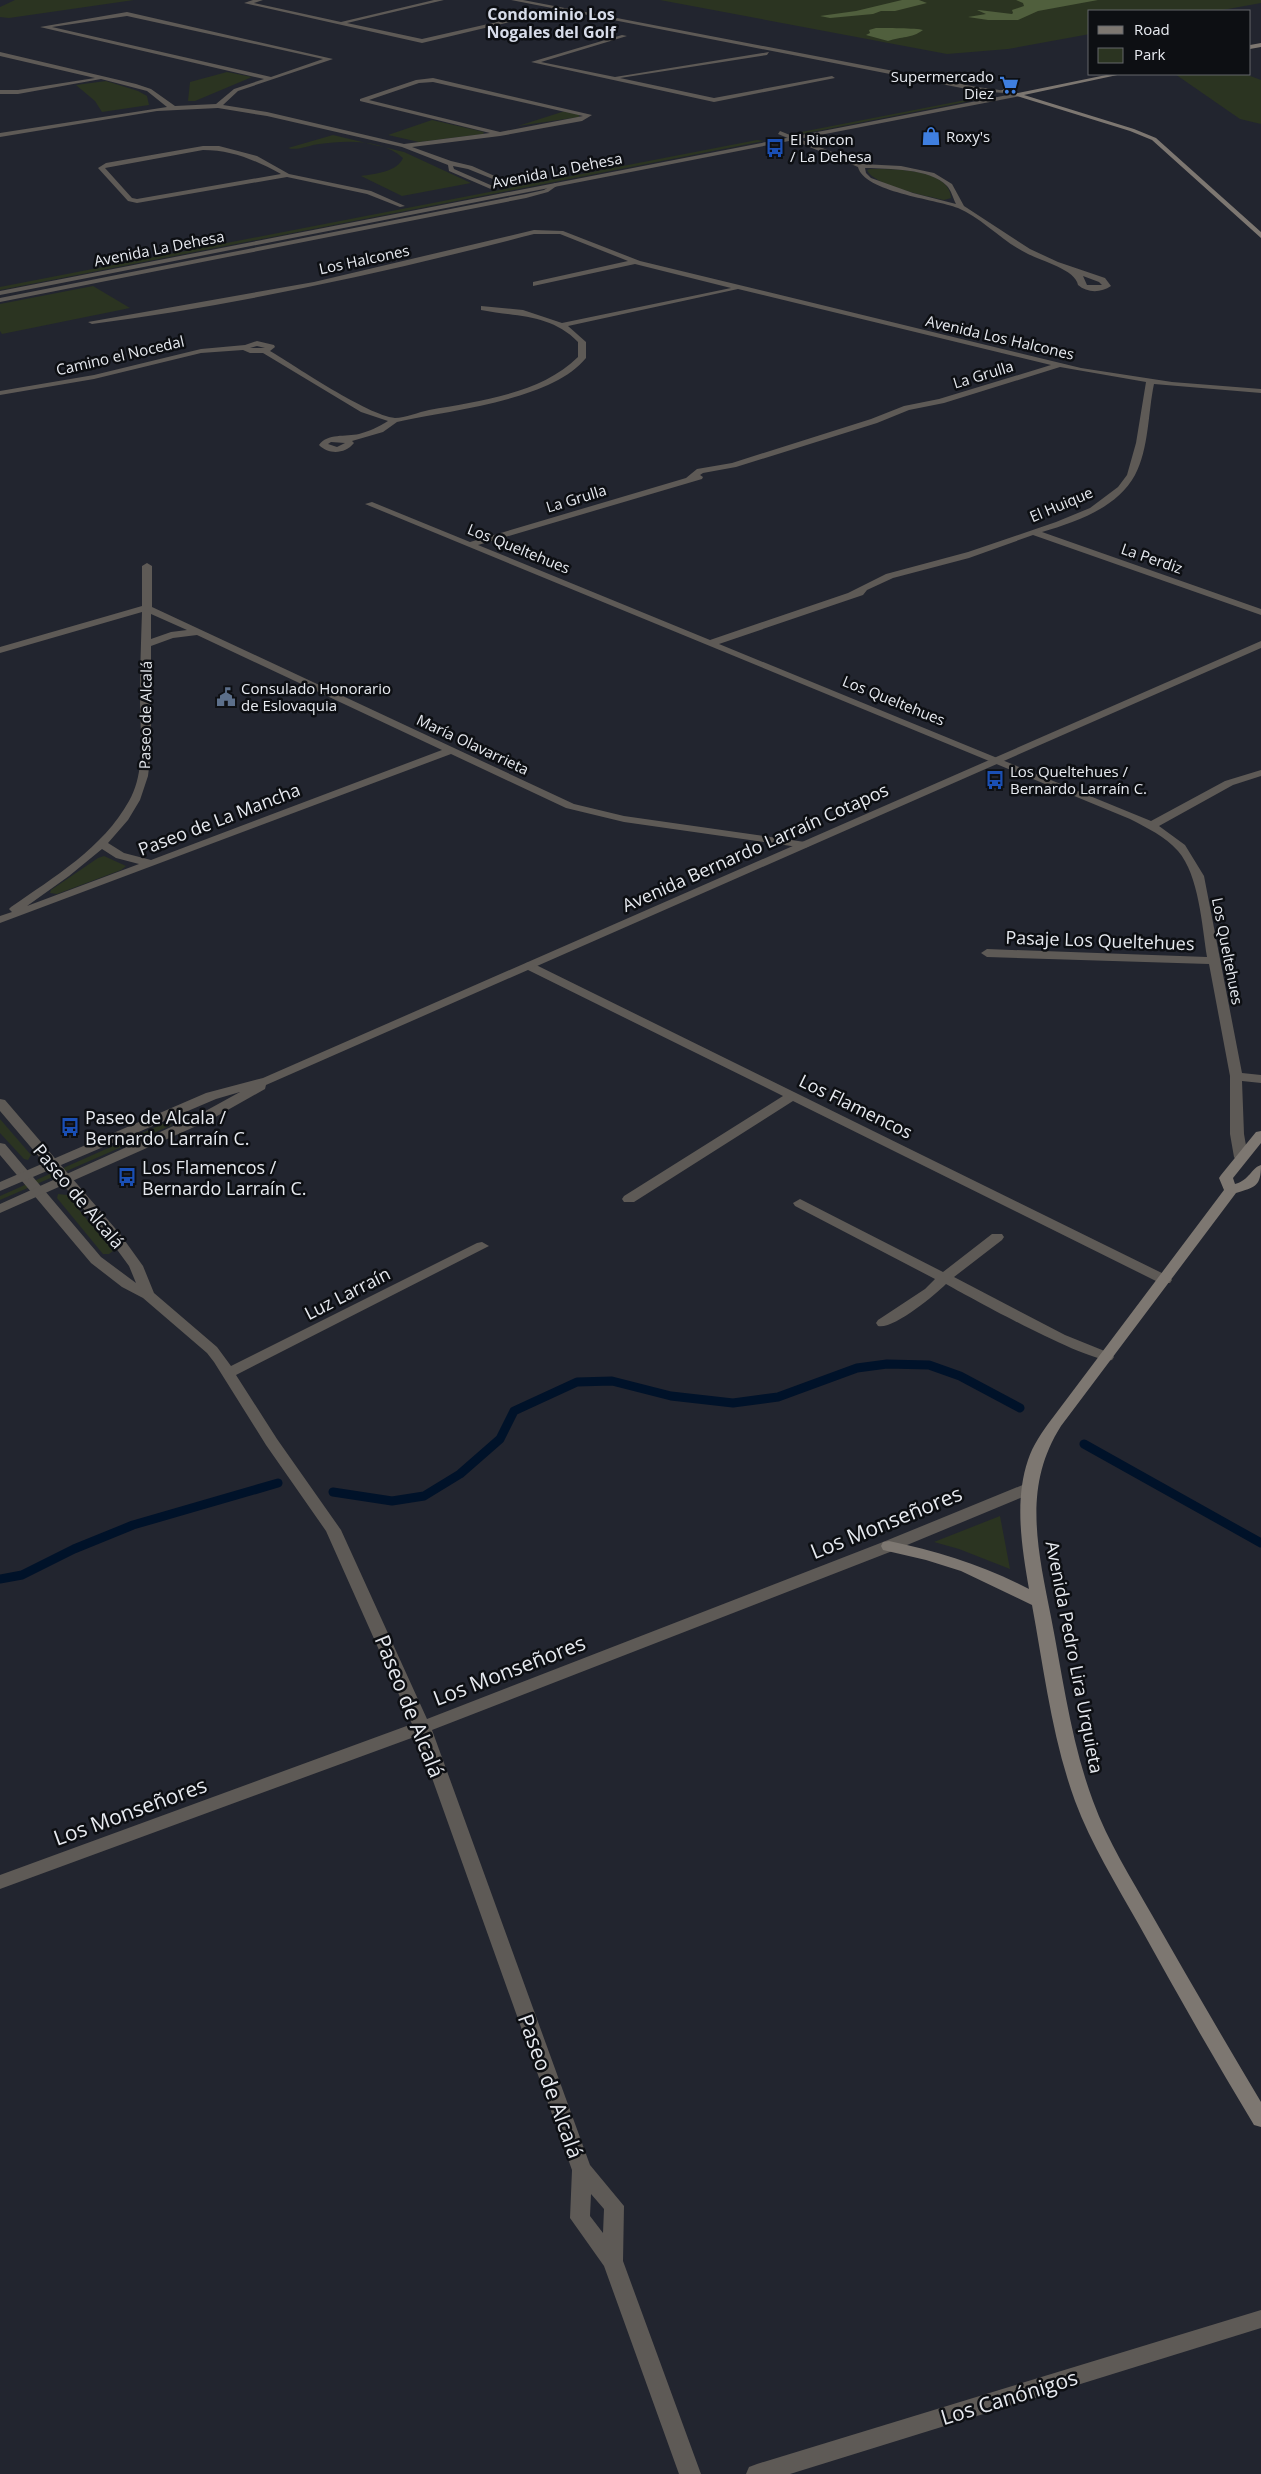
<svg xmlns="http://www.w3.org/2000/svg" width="1261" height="2474" viewBox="0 0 1261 2474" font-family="'Open Sans',sans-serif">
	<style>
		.green { fill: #2b3421 }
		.forest { fill: #505f3d }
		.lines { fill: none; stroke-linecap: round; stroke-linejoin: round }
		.stream { stroke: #001229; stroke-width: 9 }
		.minor { fill: #5e5a56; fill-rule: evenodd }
		.tertiary { fill: #5e5a56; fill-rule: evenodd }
		.secondary { fill: #7d7771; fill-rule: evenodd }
		.labels { text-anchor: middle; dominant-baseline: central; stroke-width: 5; stroke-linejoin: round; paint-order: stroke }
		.far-poi-label { font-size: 15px; fill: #e7eaf0; stroke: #0d0f13; text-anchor: start }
		.far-street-label { font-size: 15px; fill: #e7eaf0; stroke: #0d0f13 }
		.far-neighbourhood-label { font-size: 16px; font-weight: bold; fill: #d7dce9; stroke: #0d0f13 }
		.street-label { font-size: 18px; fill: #e7eaf0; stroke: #0d0f13 }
		.poi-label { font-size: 18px; fill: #e7eaf0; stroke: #0d0f13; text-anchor: start }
		.near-street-label { font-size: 21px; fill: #e7eaf0; stroke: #0d0f13 }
	</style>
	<rect width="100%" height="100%" fill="#22252f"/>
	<g class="green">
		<polygon points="15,0 134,0 9,18 0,17 0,7"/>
		<polygon points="660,0 1261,0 1261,3 1217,11 1090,11 1090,34 1008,49 947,54"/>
		<polygon points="227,72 252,77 195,101 188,101 190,82"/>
		<polygon points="1175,74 1245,74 1261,80 1261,124 1240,119"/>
		<polygon points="106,81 138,91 147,96 149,105 102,112 95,101 76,85"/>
		<polygon points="981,97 985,98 802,134 791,134"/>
		<polygon points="565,111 579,114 579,117 518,126"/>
		<polygon points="432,120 484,132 483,134 419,142 388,135"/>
		<path d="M333 135 404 152 471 183 402 196 361 176C375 174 397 172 403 158 383 139 345 140 319 144 309 145 298 151 288 148Z"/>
		<polygon points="757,140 764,141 0,290 0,287"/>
		<path d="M870 169C891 169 950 168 951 198L944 200C927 196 874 186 867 170Z"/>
		<polygon points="93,286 130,308 2,334 0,331 0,304"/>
		<polygon points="104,856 126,866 121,870 57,894 50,893 51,890 98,858"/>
		<polygon points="0,1119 31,1155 28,1160 24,1159 0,1133"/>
		<polygon points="167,1122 172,1125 0,1200 0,1196"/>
		<polygon points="58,1194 67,1195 113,1251 109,1254 103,1254 57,1198"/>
		<polygon points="1000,1516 1010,1569 959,1549 934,1542"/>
	</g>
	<g class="forest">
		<polygon points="902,0 919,0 927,3 895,11 881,11 873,14 830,18 820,16 856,11"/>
		<polygon points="1016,0 1098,0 1038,11 1018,20 988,20 968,17 986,14 977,10 979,10 1012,14 1013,13 1012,10 1024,6 1023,3"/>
		<path d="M876 28C884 28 917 28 923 30 911 39 902 36 888 41L866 35 870 33 869 30Z"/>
	</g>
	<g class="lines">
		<g class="stream">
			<polyline points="1084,1444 1261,1543"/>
			<polyline points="333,1492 392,1501 424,1496 460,1474 500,1439 514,1411 577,1382 612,1381 671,1396 733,1403 778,1397 857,1368 887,1364 929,1365 960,1376 1020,1408"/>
			<polyline points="0,1579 22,1575 74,1549 133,1525 278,1483"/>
		</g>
		<g class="minor">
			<polygon points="253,0 263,0 254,3 341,22 434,0 444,0 347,23 422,39 528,15 531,17 422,43 244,3"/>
			<polygon points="511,0 523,0 977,87 1007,91 1004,93 977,91"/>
			<path d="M127 12 333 59 238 91 223 105 267 112 404 144 490 133 360 101V99L416 80 433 78 592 115 582 121 500 136 412 147 451 161 472 166 515 185 510 186 468 169 453 166 454 169 495 187 493 190 449 171 448 165 402 147 267 116 218 108 157 111 0 137V133L167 107 147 91 101 79 18 94H0V90H18L95 78 0 56V52L136 84 151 89 175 106 216 104 234 89 264 79 40 27ZM127 16 323 59 271 77 52 27ZM433 82 583 116 500 132 369 100 419 83Z"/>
			<polygon points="622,35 627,36 541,62 615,77 769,52 767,55 620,78 714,98 832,76 835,78 714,102 531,62"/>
			<path d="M780 131 862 164 901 166 934 173 952 184 964 206 1030 249 1058 262 1105 278 1111 286C1101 293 1087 293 1078 285 1076 270 1042 261 1028 254 1004 243 982 218 958 208 935 199 864 192 858 167L778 134ZM865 168C888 169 930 168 947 186 951 190 953 198 956 204L913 193 871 178 866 173ZM1083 276 1099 282 1102 285H1087Z"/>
			<path d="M203 146H219L257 156 289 174 371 191 405 206 400 207 367 194 287 177 137 203 128 201 98 168 106 163ZM203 150C232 150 255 160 281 174L137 199 132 198 105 168Z"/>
			<polygon points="555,183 558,185 548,192 526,198 0,302 0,298 526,194 544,190"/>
			<path d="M534 230 563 231 640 261 1081 368 1172 382 1261 389V393L1154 384C1148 412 1149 449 1135 475 1117 508 1076 522 1042 532L1261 609V615L1033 535 969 558 893 578 867 590 863 595 719 644 1151 821 1225 781 1261 770V776L1233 785 1159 826 1185 845 1204 876 1242 1073 1261 1075V1083L1242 1081 1244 1134 1248 1157 1246 1160H1236L1234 1157 1230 1134V1076L1209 964 987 957 981 953 987 949 1207 957C1202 926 1199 875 1178 851 1165 836 1147 828 1130 819L365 504 372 502 470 542 686 478 697 469 732 463 871 419 904 406 939 399 1051 365 738 289 568 326 586 342V358C551 401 450 410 397 422L383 432 352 441 354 443C345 454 329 455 319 445 327 433 346 437 359 434 370 431 378 427 388 421L361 412 263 353H250L243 350 201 353 94 379 0 395V391L94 375 201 349 245 345 257 341 274 345 275 347 270 351C297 367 367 415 395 418 405 418 419 412 429 410 478 401 541 394 578 357V342C551 314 517 317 481 310V306L523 310 562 323 731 288 635 264 533 286V282L628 261 560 234H534C388 272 242 304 92 324L88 322 314 282ZM257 346 265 348H250ZM1060 367 1146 382 1136 443 1127 475 1118 487 1090 508 1056 522 968 552 886 574 848 593 710 640 478 545 702 479 703 477 700 475 703 473 736 467 877 423 909 410 944 403ZM331 442 345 443 337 447 328 444Z"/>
			<path d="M147 563 152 566V607L574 804 624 816 805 842 811 845 805 848 624 822 566 808 451 754 0 923V916L12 912 9 909 11 907C54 877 103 848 129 801 146 771 140 733 140 700 140 670 141 641 142 612L0 653V647L142 606V566ZM151 614 187 630 171 632 151 639ZM197 635 442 750 151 860 124 853 108 843 128 820 140 800 148 776 151 751V646L173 638ZM102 849 116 858 139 864 27 906 69 876Z"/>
			<polygon points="530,962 1170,1277 1172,1280 1170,1283 1160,1283 793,1101 634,1202 624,1202 622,1199 624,1196 783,1096 526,969 524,966 526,963"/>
			<path d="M0 1099 5 1100 120 1234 143 1266 154 1293 217 1347 231 1366 477 1243 482 1242 489 1246 236 1375 277 1439 341 1530 427 1719 883 1542 1025 1484H1035L1038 1488 1035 1492 895 1550 432 1730 590 2165 624 2206 623 2261 701 2474H679L604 2266 570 2218 572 2170 417 1736 0 1889V1875L412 1724 326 1531 266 1445 214 1362 207 1353 143 1298 122 1287 91 1263 0 1155V1143L5 1144 101 1257 136 1283 129 1266 110 1240 0 1111ZM591 2194 604 2209 603 2233 590 2216Z"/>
			<path d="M800 1199 943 1272 992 1234H1002L1004 1237 1002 1240 954 1277 1065 1335 1112 1354 1114 1357 1112 1360C1092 1365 971 1298 946 1284 935 1295 893 1330 878 1326L876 1323 878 1320 925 1289 935 1279 795 1206 793 1203Z"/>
			<polygon points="1261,2310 1261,2328 790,2474 746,2474 749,2467 757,2464"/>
		</g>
		<g class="tertiary">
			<polygon points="1018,93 1020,96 0,295 0,291"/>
			<polygon points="1261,641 1261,648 266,1085 265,1089 210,1120 0,1213 0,1204 200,1114 240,1092 216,1099 0,1191 0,1182 206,1093 263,1078"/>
		</g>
		<g class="secondary">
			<polygon points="1261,43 1261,47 1250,49 1250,45"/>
			<polygon points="1111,74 1122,74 1024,95 1134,129 1156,138 1261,232 1261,238 1152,140 1130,131 1001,91 1004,89 1018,93"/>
			<path d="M1261 1131V1143L1233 1178 1235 1184C1250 1180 1251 1168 1261 1165 1261 1187 1255 1187 1236 1193L1061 1426C1022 1487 1038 1550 1051 1617 1063 1678 1071 1742 1093 1801 1108 1842 1131 1878 1152 1915 1188 1978 1224 2040 1261 2102V2127L1254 2125C1214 2059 1176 1992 1139 1925 1116 1884 1091 1844 1075 1801 1052 1738 1044 1670 1032 1605L961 1571 926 1560 883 1550 881 1546 883 1542 889 1541C938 1551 985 1566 1029 1589 1022 1548 1014 1501 1028 1460 1033 1445 1042 1432 1051 1420L1224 1190 1219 1178 1221 1175 1256 1132Z"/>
		</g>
	</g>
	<defs>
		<g id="supermarket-bare" transform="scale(1.5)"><path d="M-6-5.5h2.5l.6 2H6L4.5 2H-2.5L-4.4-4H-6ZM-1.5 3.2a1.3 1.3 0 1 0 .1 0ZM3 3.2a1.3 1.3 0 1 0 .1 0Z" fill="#3f7fe0" stroke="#0d0f13" stroke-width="2.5" paint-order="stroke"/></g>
		<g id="shop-bare" transform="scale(1.5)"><path d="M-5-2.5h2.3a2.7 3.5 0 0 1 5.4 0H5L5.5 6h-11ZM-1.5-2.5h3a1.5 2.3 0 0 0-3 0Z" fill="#3f7fe0" stroke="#0d0f13" stroke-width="2.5" paint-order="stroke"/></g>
		<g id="bus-bare" transform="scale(1.5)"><path d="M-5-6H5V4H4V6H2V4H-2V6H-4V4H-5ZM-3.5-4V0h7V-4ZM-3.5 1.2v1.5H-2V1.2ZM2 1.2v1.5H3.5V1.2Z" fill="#1a4fb4" stroke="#0d0f13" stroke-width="2.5" paint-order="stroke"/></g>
		<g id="civic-bare" transform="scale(1.5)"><path d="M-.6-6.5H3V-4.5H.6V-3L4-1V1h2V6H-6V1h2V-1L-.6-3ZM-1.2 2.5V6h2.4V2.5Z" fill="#5c6f8a" stroke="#0d0f13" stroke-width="2.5" paint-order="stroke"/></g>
	</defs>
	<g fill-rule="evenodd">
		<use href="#supermarket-bare" x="1009" y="85"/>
		<use href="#shop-bare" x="931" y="136"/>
		<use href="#bus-bare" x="775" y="148"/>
		<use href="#civic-bare" x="226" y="697"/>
		<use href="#bus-bare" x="995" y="780"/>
		<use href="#bus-bare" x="70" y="1127"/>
		<use href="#bus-bare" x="127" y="1177"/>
	</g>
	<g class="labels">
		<g class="far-poi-label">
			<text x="994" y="76" text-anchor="end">Supermercado<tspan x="994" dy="17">Diez</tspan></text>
			<text x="946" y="136">Roxy's</text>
			<text x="790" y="139">El Rincon<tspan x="790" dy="17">/ La Dehesa</tspan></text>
			<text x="241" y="688">Consulado Honorario<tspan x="241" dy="17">de Eslovaquia</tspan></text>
			<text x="1010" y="771">Los Queltehues /<tspan x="1010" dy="17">Bernardo Larraín C.</tspan></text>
		</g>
		<g class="far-street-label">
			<text transform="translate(557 170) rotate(-11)">Avenida La Dehesa</text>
			<text transform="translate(159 248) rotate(-11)">Avenida La Dehesa</text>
			<text transform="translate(364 259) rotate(-12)">Los Halcones</text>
			<text transform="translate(1000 337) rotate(13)">Avenida Los Halcones</text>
			<text transform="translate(120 355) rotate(-13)">Camino el Nocedal</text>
			<text transform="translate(983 374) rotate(-17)">La Grulla</text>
			<text transform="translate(576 498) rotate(-17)">La Grulla</text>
			<text transform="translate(1061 504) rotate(-23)">El Huique</text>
			<text transform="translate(519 548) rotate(22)">Los Queltehues</text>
			<text transform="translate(1152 558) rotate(19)">La Perdiz</text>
			<text transform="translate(894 700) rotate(22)">Los Queltehues</text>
			<text transform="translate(145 715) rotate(-89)">Paseo de Alcalá</text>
			<text transform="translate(473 744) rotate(25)">María Olavarrieta</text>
			<text transform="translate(1228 951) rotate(79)">Los Queltehues</text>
		</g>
		<g class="far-neighbourhood-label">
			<text x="551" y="14">Condominio Los<tspan x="551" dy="18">Nogales del Golf</tspan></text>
		</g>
		<g class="street-label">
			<text transform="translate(219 819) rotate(-21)">Paseo de La Mancha</text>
			<text transform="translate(755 847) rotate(-24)">Avenida Bernardo Larraín Cotapos</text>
			<text transform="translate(1100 940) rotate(2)">Pasaje Los Queltehues</text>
			<text transform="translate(856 1106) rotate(26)">Los Flamencos</text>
			<text transform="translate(79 1196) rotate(50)">Paseo de Alcalá</text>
			<text transform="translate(347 1293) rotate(-27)">Luz Larraín</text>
			<text transform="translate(1075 1657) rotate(79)">Avenida Pedro Lira Urquieta</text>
		</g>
		<g class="poi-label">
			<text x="85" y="1117">Paseo de Alcala /<tspan x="85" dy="21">Bernardo Larraín C.</tspan></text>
			<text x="142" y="1167">Los Flamencos /<tspan x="142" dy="21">Bernardo Larraín C.</tspan></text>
		</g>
		<g class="near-street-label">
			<text transform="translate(886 1522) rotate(-22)">Los Monseñores</text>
			<text transform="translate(509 1670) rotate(-21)">Los Monseñores</text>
			<text transform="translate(410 1706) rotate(68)">Paseo de Alcalá</text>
			<text transform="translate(130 1811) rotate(-20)">Los Monseñores</text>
			<text transform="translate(551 2086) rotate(70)">Paseo de Alcalá</text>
			<text transform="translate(1009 2397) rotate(-17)">Los Canónigos</text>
		</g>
	</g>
	<rect x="1088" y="10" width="162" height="65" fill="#0d0f13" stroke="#64676b"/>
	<rect x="1098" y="26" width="25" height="8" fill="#7d7771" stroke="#64676b"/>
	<text x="1134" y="35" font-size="15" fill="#e7eaf0">Road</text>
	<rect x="1098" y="48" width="25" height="15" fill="#2b3421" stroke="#64676b"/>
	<text x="1134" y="60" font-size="15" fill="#e7eaf0">Park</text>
</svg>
